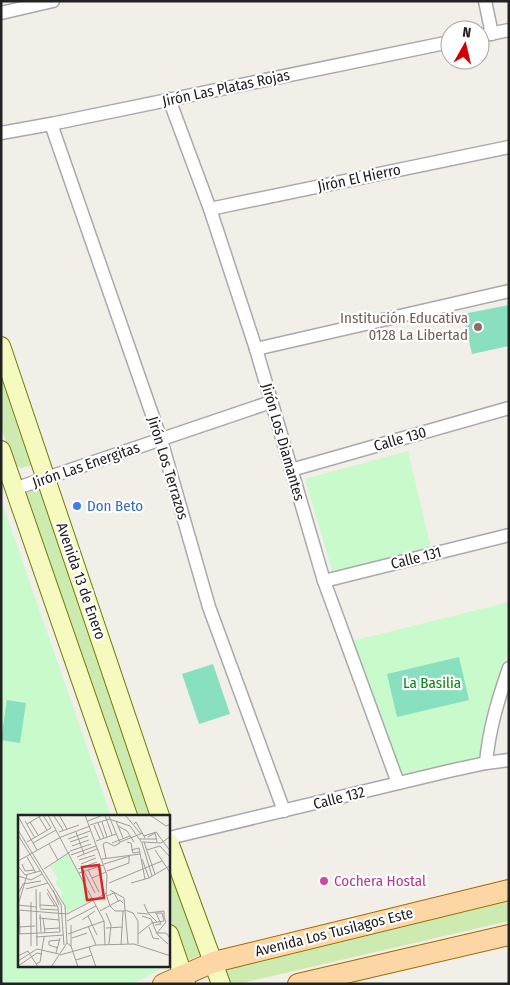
<svg xmlns="http://www.w3.org/2000/svg" width="510" height="985" viewBox="0 0 510 985" font-family="'Fira Sans Condensed',sans-serif">
	<style>
		.grass { fill: #cdebb0 }
		.park { fill: #c8facc }
		.pitch { fill: #88e0be }
		.lines { fill: none; stroke-linecap: round; stroke-linejoin: round }
		.minor-casing { stroke: #a9a9a9; stroke-width: 15 }
		.secondary-casing { stroke: #707d05; stroke-width: 20 }
		.primary-casing { stroke: #a06b00; stroke-width: 22 }
		.minor { stroke: #fff; stroke-width: 12 }
		.secondary { stroke: #f7fabf; stroke-width: 18 }
		.primary { stroke: #fcd6a4; stroke-width: 20 }
		.education-dot { fill: #8d6e63; stroke: #fff; stroke-width: 2 }
		.shop-dot { fill: #3f7fe0; stroke: #fff; stroke-width: 2 }
		.hotel-dot { fill: #d1479c; stroke: #fff; stroke-width: 2 }
		.labels { text-anchor: middle; dominant-baseline: central; stroke-width: 4.5; stroke-linejoin: round; paint-order: stroke }
		.street-label { font-size: 15px; fill: #222; stroke: #fff }
		.education-label { font-size: 15px; fill: #785e54; stroke: #fff; text-anchor: end }
		.shop-label { font-size: 15px; fill: #366cbe; stroke: #fff; text-anchor: start }
		.park-label { font-size: 15px; fill: #0c8416; stroke: #fff }
		.hotel-label { font-size: 15px; fill: #b23c85; stroke: #fff; text-anchor: start }
		.inset-road { fill: none; stroke: #9f9d99; stroke-width: 1 }
		.view { fill: #d62828; fill-opacity: 0.15; stroke: #d62828; stroke-width: 2.5 }
		.inset-edge { fill: none; stroke: #222; stroke-width: 2.5 }
	</style>
	<rect width="100%" height="100%" fill="#f2efe9"/>
	<g class="grass">
		<polygon points="1,365 34,459 32,465 21,468 14,465 1,427"/>
		<polygon points="36,486 45,486 154,816 134,816 25,498 24,490"/>
		<polygon points="169,859 201,955 186,961 183,958 169,916"/>
		<path d="M509 896V921L238 984C228 984 228 978 225 969Z"/>
	</g>
	<g class="park">
		<polygon points="408,451 431,548 333,573 305,479"/>
		<polygon points="1,500 111,816 19,816 19,966 164,966 164,968 131,984 1,984"/>
		<polygon points="509,602 509,648 488,709 484,728 481,758 403,777 352,641"/>
	</g>
	<g class="pitch">
		<polygon points="509,305 509,346 472,354 463,314"/>
		<polygon points="459,657 469,700 397,717 387,674"/>
		<polygon points="213,664 230,714 199,724 182,674"/>
		<polygon points="7,700 26,703 20,743 1,740"/>
	</g>
	<g class="lines">
		<g class="minor-casing">
			<g id="minor">
				<polyline points="485,1 492,34"/>
				<polyline points="1,13 53,1"/>
				<polyline points="480,36 509,30"/>
				<polyline points="169,99 210,209 256,349 324,581 398,783"/>
				<polyline points="51,124 161,440 209,607 284,811"/>
				<polyline points="1,133 51,124 450,42"/>
				<polyline points="210,209 509,147"/>
				<polyline points="256,349 509,291"/>
				<polyline points="291,470 509,408"/>
				<polyline points="14,489 271,402"/>
				<polyline points="324,581 509,535"/>
				<path d="M486 763C489 729 498 700 509 668"/>
				<polyline points="169,838 449,771 486,763 509,760"/>
			</g>
		</g>
		<g class="secondary-casing">
			<g id="secondary">
				<polyline points="1,346 160,816"/>
				<polyline points="1,450 128,816"/>
				<polyline points="169,842 221,984"/>
				<polyline points="169,934 186,984"/>
			</g>
		</g>
		<g class="primary-casing">
			<g id="primary">
				<polyline points="163,984 214,962 509,890"/>
				<polyline points="298,984 509,935"/>
			</g>
		</g>
		<use href="#minor" class="minor"/>
		<use href="#secondary" class="secondary"/>
		<use href="#primary" class="primary"/>
	</g>
	<circle class="education-dot" cx="478" cy="327" r="5"/>
	<circle class="shop-dot" cx="77" cy="506" r="5"/>
	<circle class="hotel-dot" cx="324" cy="881" r="5"/>
	<g class="labels">
		<g class="street-label">
			<text transform="translate(226 88) rotate(-12)">Jirón Las Platas Rojas</text>
			<text transform="translate(359 178) rotate(-12)">Jirón El Hierro</text>
			<text transform="translate(400 439) rotate(-16)">Calle 130</text>
			<text transform="translate(283 442) rotate(74)">Jirón Los Diamantes</text>
			<text transform="translate(86 465) rotate(-19)">Jirón Las Energitas</text>
			<text transform="translate(168 468) rotate(73)">Jirón Los Terrazos</text>
			<text transform="translate(416 558) rotate(-14)">Calle 131</text>
			<text transform="translate(81 581) rotate(71)">Avenida 13 de Enero</text>
			<text transform="translate(339 798) rotate(-14)">Calle 132</text>
			<text transform="translate(334 932) rotate(-14)">Avenida Los Tusilagos Este</text>
		</g>
		<g class="education-label">
			<text x="468" y="318">Institución Educativa<tspan x="468" dy="17">0128 La Libertad</tspan></text>
		</g>
		<g class="shop-label">
			<text x="87" y="506">Don Beto</text>
		</g>
		<g class="park-label">
			<text x="432" y="683">La Basilia</text>
		</g>
		<g class="hotel-label">
			<text x="334" y="881">Cochera Hostal</text>
		</g>
	</g>
	<g transform="translate(18 815)">
		<rect width="152" height="152" fill="#f2efe9"/>
		<path d="M51 39 74 84 49 98 43 80 45 79 37 67 40 64 32 51Z" fill="#c8facc"/>
		<path class="inset-road" d="M25 0 33 13M30 0 86 106 87 130M41 0 49 14M67 0 89 60 88 79 92 91 97 96H107M87 0 94 20M107 0 123 19M132 0 148 11 153 9M36 1 45 15M91 1 102 28 96 31M21 2 29 15M1 3 19 35M7 6 17 23M70 6 85 0M98 6 105 23M12 7 20 20M84 7 89 22M80 8 86 23M9 9 24 0M116 9 118 7 127 23M72 10 91 4 112 11 124 28 134 61M76 10 82 24M100 11 109 16 116 27M0 15 47 91 49 128 33 152M41 17 61 10M58 17 66 39M0 20 43 89 46 130M126 21 138 17 153 37M130 22 137 18 139 27M50 24 72 16M121 24H139M78 26 98 19M9 27 33 13M52 27 70 21M102 27 125 18M109 27 113 28 115 38 121 37M124 27 143 28 153 21M126 27 137 59M15 28 38 15M94 28 112 21M31 29 40 45M54 31 71 25M113 35 121 33 127 64M129 35 142 31 152 42M137 35 153 59M52 36 73 29M53 40 78 31M9 42 18 58M59 42 79 34M88 43 85 29 88 27 96 31M84 44 122 39M124 44 131 63M61 45 77 40M0 46 43 22 72 11M4 49 7 56 16 55M63 49 78 43M86 49 112 41M0 51 7 60 22 56M26 54 52 37M60 54 79 47M70 55 81 77M66 56 77 78M89 56 111 48V41M61 58 85 50M0 61 13 65 24 59M74 63 88 57M91 68 144 46M113 68 131 63 153 50M8 74 30 68M18 74 19 131M29 74 40 92 42 117M35 75 41 90M92 75 106 83 107 96M29 78 37 91M0 79 5 69 23 66M89 81 96 78 101 87M13 87V131M126 89 130 98 146 96V102M0 90 9 60M0 90 18 92M22 90 39 91M22 93V77M22 94 40 95M0 95 49 99 89 78M107 95 115 98 120 106V129M1 96 2 119M82 96 102 85 105 88M107 96 110 129M88 98 93 110 91 129M119 98 131 99 139 107M22 99 23 117M70 101 79 120M124 101 133 104 139 119 150 129M21 103 41 105M25 103 27 118M64 105 77 96M49 106 78 91M137 110 143 109 138 98M70 111 78 130M1 112 17 111M131 112 135 123 141 124M88 113 105 112M26 114 41 113M139 118 148 107 146 102M139 118H148L153 124M0 119 42 117M50 119 86 106M120 119 134 108 146 106 144 98H137M18 122 46 120M54 123 69 118M49 128 53 131 60 152M103 130 105 96M53 131V110M71 132 78 152M40 133 31 130V126L42 125M38 138 42 123M42 140 78 130 116 129 153 141M0 141 10 136 20 152M58 145 74 140M0 146 19 134 41 139M18 149 22 147 26 122M0 151 19 138 24 139M89 152H107"/>
		<path class="view" d="M81 50 86 83 69 85 64 52Z"/>
		<rect width="152" height="152" class="inset-edge"/>
	</g>
	<rect width="510" height="985" fill="none" stroke="#222222" stroke-width="5"/>
	<g transform="translate(465 45) rotate(8)"><circle r="24" fill="#ffffff" stroke="#a7a7a7"/>
	<path d="M0-4L9 19L0 12L-9 19Z" fill="#d40000"/>
	<text y="-8" font-size="14" font-weight="bold" text-anchor="middle" fill="#222222">N</text>
	</g>
</svg>
